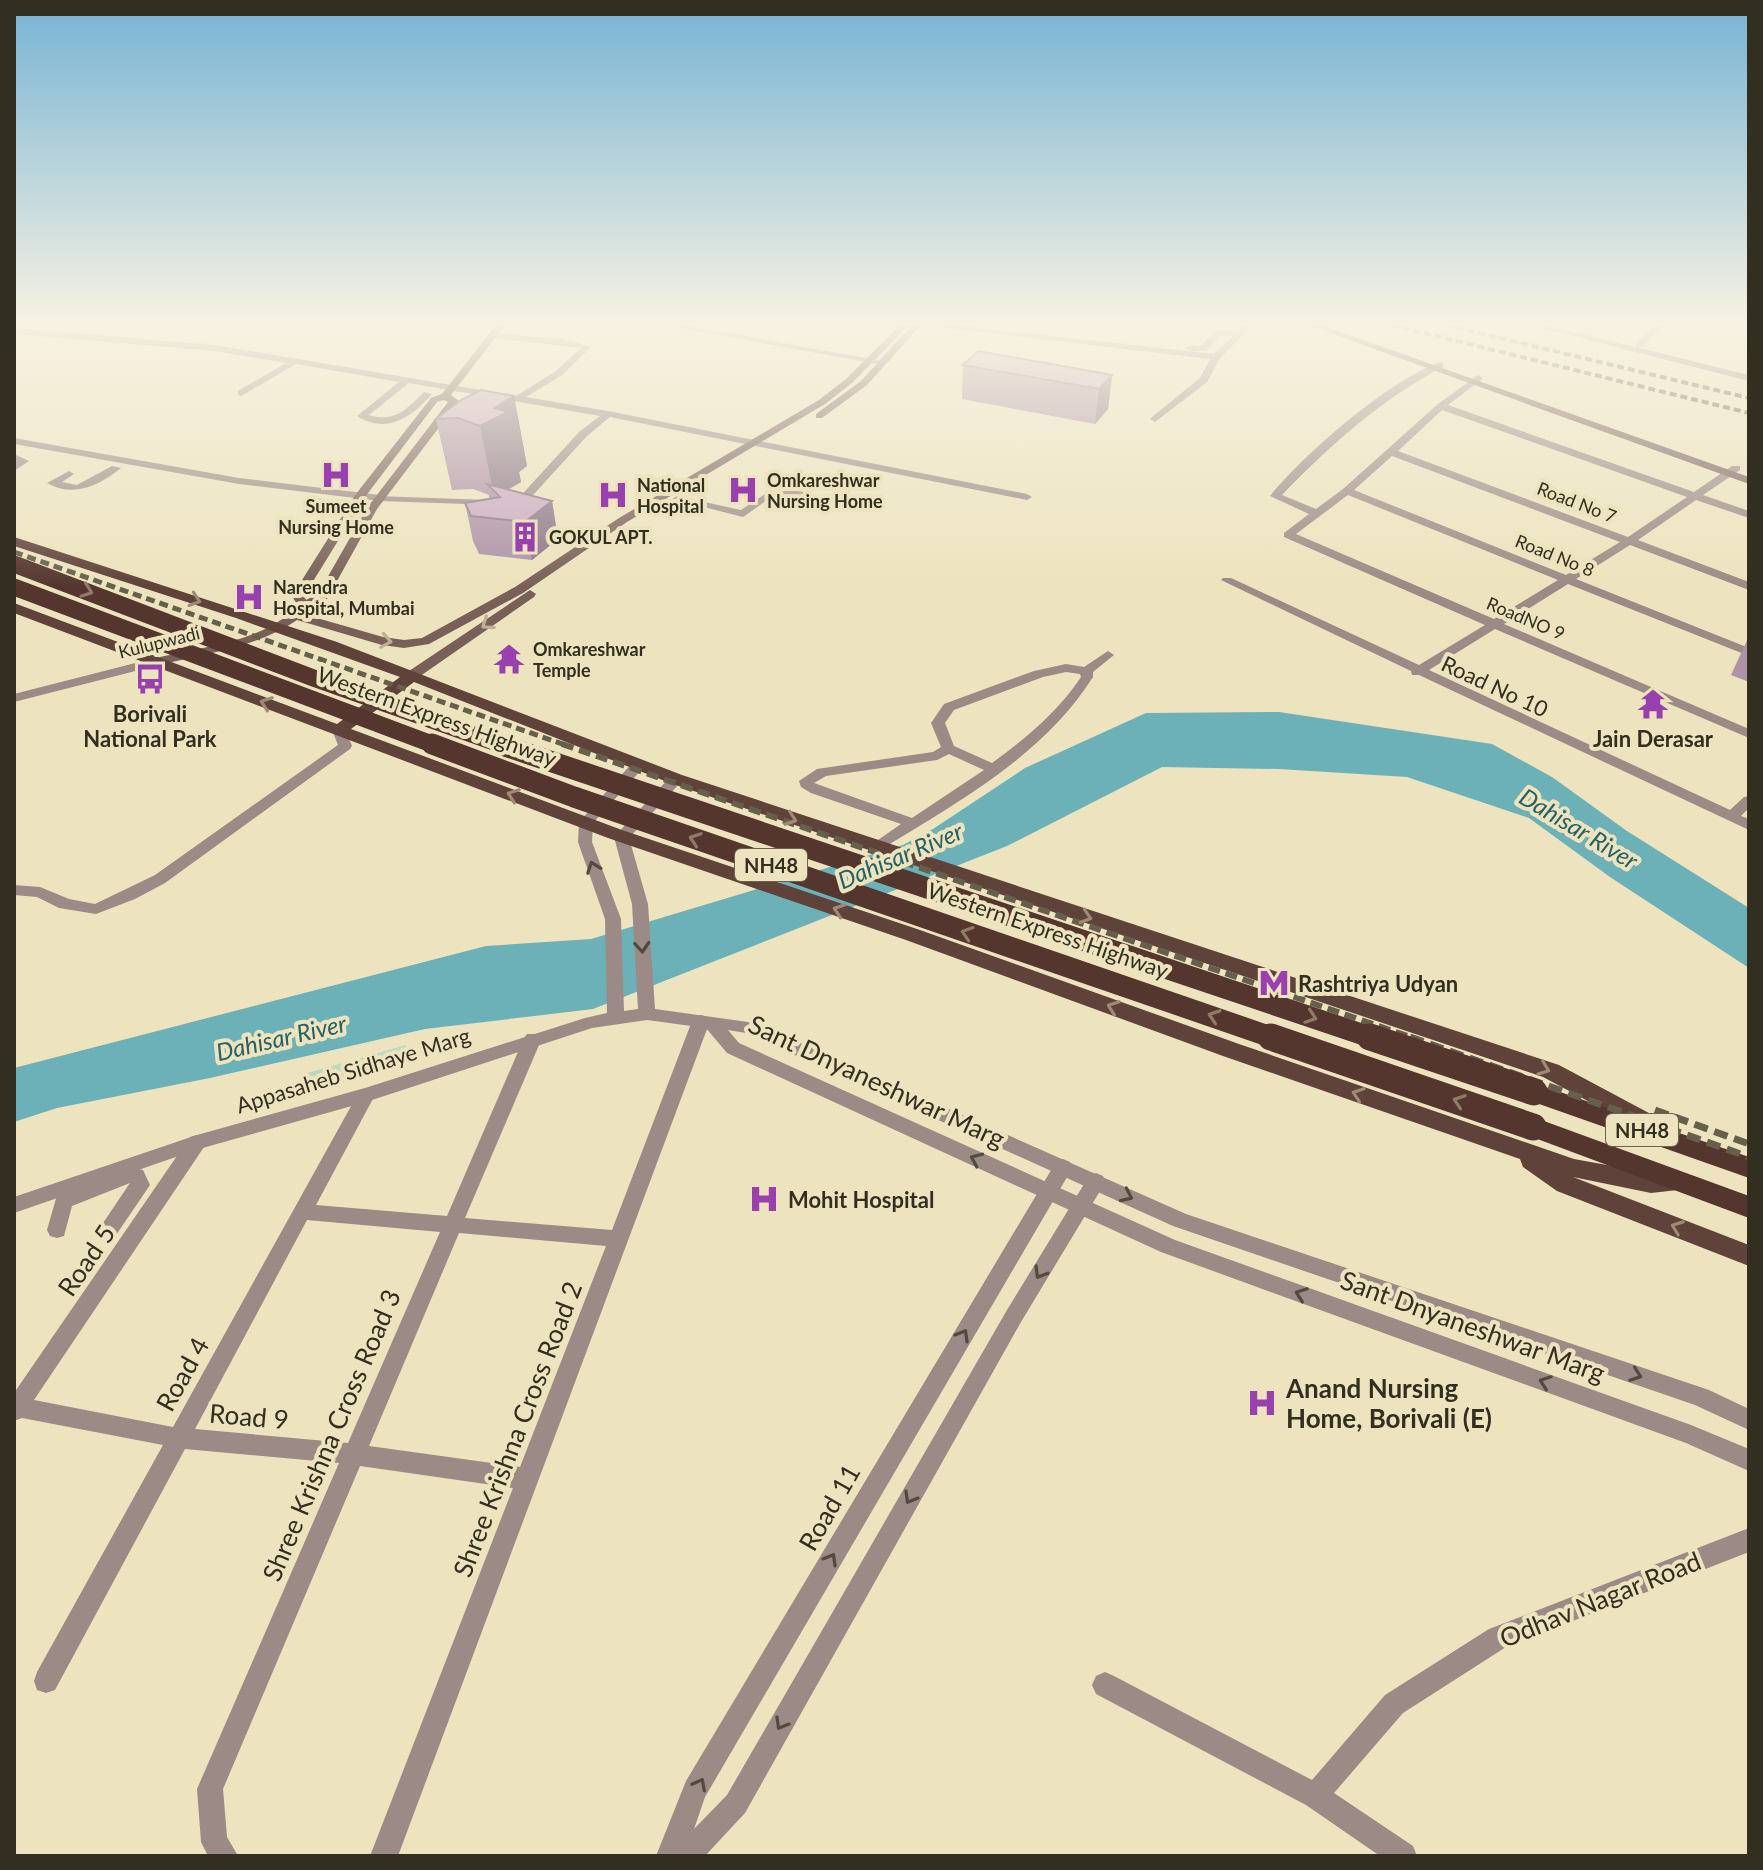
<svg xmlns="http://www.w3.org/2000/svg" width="1763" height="1870" viewBox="0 0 1763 1870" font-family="Lato,sans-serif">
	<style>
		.green { fill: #bcd9c0 }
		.water { fill: #6bb1b7 }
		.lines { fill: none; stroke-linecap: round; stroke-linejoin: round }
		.minor { fill: #9b8a85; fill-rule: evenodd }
		.tertiary { fill: #9b8a85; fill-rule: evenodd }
		.secondary { fill: #786059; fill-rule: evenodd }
		.primary { fill: #5f423a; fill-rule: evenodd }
		.trunk { fill: #54362e; fill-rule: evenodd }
		.rail-far3 { stroke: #655f4b; stroke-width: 4; stroke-dasharray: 7 4; stroke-linecap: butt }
		.rail-far2 { stroke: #655f4b; stroke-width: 5; stroke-dasharray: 9 5; stroke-linecap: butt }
		.rail-far1 { stroke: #655f4b; stroke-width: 6; stroke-dasharray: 12 6; stroke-linecap: butt }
		.rail { stroke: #655f4b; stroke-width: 7; stroke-dasharray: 14 7; stroke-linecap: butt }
		.trunk-bridge-far2 { stroke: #54362e; stroke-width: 17 }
		.trunk-bridge-far1 { stroke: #54362e; stroke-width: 21 }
		.trunk-bridge { stroke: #54362e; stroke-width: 27 }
		.wall { fill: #ae92a8 }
		.shaded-wall { fill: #8d7788 }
		.building { fill: #caaac3; stroke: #8d7788; stroke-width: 2 }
		.oneway { stroke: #917b68 }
		.oneway2 { stroke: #9f8a75 }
		.oneway3 { stroke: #beaf96 }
		.oneway4 { stroke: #524a3e }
		.labels { text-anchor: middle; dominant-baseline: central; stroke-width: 8; stroke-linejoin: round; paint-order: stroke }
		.far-poi-label { font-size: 18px; font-weight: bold; fill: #322e20; stroke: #ede3be; text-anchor: start }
		.far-street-label { font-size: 18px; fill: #322e20; stroke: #ede3be }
		.shield { fill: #ede3be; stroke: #6a644f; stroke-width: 2 }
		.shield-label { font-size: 20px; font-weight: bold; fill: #322e20 }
		.street-label { font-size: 22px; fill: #322e20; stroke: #ede3be }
		.poi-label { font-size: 22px; font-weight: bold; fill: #322e20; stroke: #ede3be }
		.water-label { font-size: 24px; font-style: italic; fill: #276166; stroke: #ede3be }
		.near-street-label { font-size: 26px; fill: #322e20; stroke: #ede3be }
		.near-poi-label { font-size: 26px; font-weight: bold; fill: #322e20; stroke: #ede3be; text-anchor: start }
	</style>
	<rect width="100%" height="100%" fill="#ede3be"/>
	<polygon class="green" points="406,1045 407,1065 305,1093 307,1073"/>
	<polygon class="water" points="1279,712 1492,744 1552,777 1627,831 1749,908 1749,968 1610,877 1529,818 1407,777 1279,769 1162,767 1007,846 593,1009 425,1029 210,1078 57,1108 14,1122 14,1068 486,946 591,939 903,845 933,829 1025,768 1146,713"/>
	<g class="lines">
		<g class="minor">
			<polygon points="663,325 684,325 888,362 883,365"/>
			<polygon points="921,325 952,325 1214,354 1233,336 1221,335 1206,351 1190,351 1186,348 1190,345 1201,346 1216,330 1238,331 1244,325 1253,325 1220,358 1207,382 1155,422 1150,419 1152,417 1200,378 1210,359"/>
			<polygon points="1655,325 1664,325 1642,347 1636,347 1636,343"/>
			<path d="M14 328 215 345 516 396 556 371 581 348 493 338 489 335 490 333 564 339 591 347 562 375 526 397 608 411 1027 494 1032 497 1027 500 610 417 587 436 523 506 380 501 376 500V496L516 501 579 432 600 416 409 383 369 415C394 423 407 409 424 392L432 394C412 417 387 435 357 416L399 382 296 364 241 396 238 395V391L286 363 215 351 14 334Z"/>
			<path d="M1440 362 1443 363V367C1383 398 1329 446 1282 495L1316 509 1343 489 1438 404 1478 375 1483 378 1481 380 1448 405 1694 492 1732 466H1740V470L1703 495 1749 511V518L1696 500 1638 540 1749 582V590L1630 545 1576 579 1749 648V656L1568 584 1504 624 1749 729V738L1495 629 1429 670 1730 810 1744 797 1749 796V808L1741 816 1749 819V830L1419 675H1412L1411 671 1221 580 1223 578H1231L1419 665 1485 625 1284 537V533L1309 514 1270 496C1305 453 1388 381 1440 362ZM1442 410 1687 497 1628 537 1398 451ZM1392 456 1620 542 1566 575 1354 490ZM1348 495 1558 580 1494 619 1296 534Z"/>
			<polygon points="14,454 29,461 14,471 16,462"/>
			<path d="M112 466 121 468C99 486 73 498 47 483L69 471 74 474 62 482 77 485Z"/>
			<polygon points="774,488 805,492 810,495 805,498 776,494 743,517 672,499 677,496 741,510"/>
			<path d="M1108 651 1114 655 1093 672V677C1044 755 957 803 880 850H870L868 847 901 824 811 793 801 787 799 781 817 769 933 752 941 747 931 723 944 704 1034 671 1066 664 1084 667ZM1066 672 1080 674 1081 677C1057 713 1026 738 992 763L954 746 945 723 954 710 1043 677ZM949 754 984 770 912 818 814 783 826 776 937 760Z"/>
			<polygon points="155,658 161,662 159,665 14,702 14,694"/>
			<polygon points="339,726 346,730 352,746 350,749 165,883 135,899 96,914 59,908 37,897 14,895 14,885 40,887 69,899 95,904 155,875 338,745 332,730"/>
			<path d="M701 1015 707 1017 710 1021 398 1856H370L513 1488 360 1466 223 1789 227 1837 238 1856H208L201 1842 197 1789 339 1463 185 1449 55 1690 46 1693 37 1690 34 1681 37 1672 163 1445 22 1418 14 1421V1393L190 1137 197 1135 204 1137 206 1142 204 1147 34 1400 173 1427 360 1090 366 1088 372 1090 375 1095 316 1205 447 1216 524 1038 527 1034H539L542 1038 465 1218 612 1230 692 1021 695 1017ZM307 1220 440 1232 348 1443 195 1429ZM459 1233 606 1246 520 1467 369 1446Z"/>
			<polygon points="1063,1159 1070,1162 1072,1167 1070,1172 705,1797 694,1829 727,1795 1007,1310 1089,1176 1096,1173 1103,1176 1105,1181 1103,1186 1021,1322 745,1813 705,1856 656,1856 686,1781 1056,1162"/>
			<polygon points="128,1167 143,1170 150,1185 114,1238 107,1240 100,1238 97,1232 130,1183 72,1206 64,1236 57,1238 50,1236 47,1230 59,1188 66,1185 74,1189"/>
			<polygon points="1749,1528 1749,1552 1506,1647 1403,1713 1334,1793 1413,1846 1417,1856 1380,1856 1306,1805 1096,1694 1092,1685 1096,1676 1105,1672 1114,1676 1312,1780 1385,1695 1489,1629"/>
		</g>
		<g class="tertiary">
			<polygon points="1530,325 1546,325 1749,375 1749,381"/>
			<polygon points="14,438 239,478 380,495 385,498 380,501 239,484 14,444"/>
			<polygon points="314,498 372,505 377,508 372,511 310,503 309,501"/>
			<polygon points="638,761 643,762 645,765 643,768 593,823 592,842 621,919 624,1011 638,1009 632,904 614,837 671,776 681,776 683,779 681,782 629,838 648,904 655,1009 755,1023 1186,1214 1709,1390 1749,1409 1749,1430 1695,1405 1173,1226 746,1033 728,1030 739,1043 1175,1240 1691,1425 1749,1449 1749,1471 1686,1443 1161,1252 727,1053 706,1028 647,1020 592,1028 366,1102 199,1149 14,1213 14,1197 197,1135 365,1088 585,1018 607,1013 605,919 578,842 579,822 633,762"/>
		</g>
		<g class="secondary">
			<path d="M496 325H505L451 395 459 401 377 509 327 599 303 614 383 637 404 640 422 638 515 587 619 518 819 400 846 379 900 325H909L852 383 825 404 627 522 523 593 429 644 404 648 382 645 297 620C256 648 203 654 155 666L151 665V659C199 647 262 643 298 606L292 596 356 494 431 398 442 394ZM444 400 448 402 367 508 318 594 306 600 304 596 365 497 437 402Z"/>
			<polygon points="912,325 921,325 867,385 822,418 816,418 816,414 861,381"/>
			<polygon points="1308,325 1321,325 1749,477 1749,484"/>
			<polygon points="530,590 536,594 534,597 416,679 406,679 406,673"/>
		</g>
		<g class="primary">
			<polygon points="14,537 337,642 682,775 1559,1065 1677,1128 1680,1134 1677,1140 1669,1143 1661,1140 1543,1077 670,783 414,682 351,729 622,830 920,930 1239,1044 1574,1159 1651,1173 1687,1175 1691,1182 1687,1189 1651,1193 1573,1177 1749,1245 1749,1266 1557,1191 1523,1167 1520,1159 1223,1056 906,940 608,838 14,613 14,603 337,724 400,677 236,618 14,546"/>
			<polygon points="820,843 829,849 827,853 758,869 749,863 751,859"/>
		</g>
		<g class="trunk">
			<polygon points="1534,1083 1749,1157 1749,1178 1525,1099 1522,1092 1525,1085"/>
			<polygon points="1533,1117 1749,1196 1749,1218 1524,1134 1520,1127 1524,1120"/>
		</g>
		<g class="rail-far3">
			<polyline points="1392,325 1749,413"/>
			<polyline points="1446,325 1749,398"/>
		</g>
		<polyline class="rail-far2" points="14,552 568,746"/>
		<polyline class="rail-far1" points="562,744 1416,1039"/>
		<g class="rail">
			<polyline points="1410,1037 1749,1157"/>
			<polyline points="1655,1110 1749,1144"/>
		</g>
		<g class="trunk-bridge-far2">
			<polyline points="14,564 316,679 505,746"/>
			<polyline points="14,587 437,746"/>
		</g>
		<g class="trunk-bridge-far1">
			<polyline points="432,744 574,797 1277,1039"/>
			<polyline points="499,744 1376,1039"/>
		</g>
		<g class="trunk-bridge">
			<polyline points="1271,1037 1533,1127"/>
			<polyline points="1370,1037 1534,1092"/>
		</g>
	</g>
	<g class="wall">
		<polygon points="963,365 1112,375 1108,409 1095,424 962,399"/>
		<polygon points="514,396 527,466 519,472 521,482 508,490 552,501 558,539 532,560 479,554 473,541 465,503 489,499 489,495 473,489 452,490 436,419"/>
		<polygon points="1749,636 1749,682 1731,675"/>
	</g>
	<g class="shaded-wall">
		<polygon points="1112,375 1108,409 1095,424 1099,389"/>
		<polygon points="514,396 527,466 519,472 521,482 498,495 493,491 480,426 495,408"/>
		<polygon points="552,501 558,539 532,560 525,522"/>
	</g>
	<g class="building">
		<polygon points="978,351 1112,375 1099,389 963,365"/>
		<polygon points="481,390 514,396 495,408 508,412 480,426 458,418 436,419 461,400"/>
		<polygon points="487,484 552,501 525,522 471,516 465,503 500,497"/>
	</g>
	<defs><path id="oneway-chevron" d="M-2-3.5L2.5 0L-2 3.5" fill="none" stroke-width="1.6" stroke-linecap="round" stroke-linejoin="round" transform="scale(2)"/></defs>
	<g class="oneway">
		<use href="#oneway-chevron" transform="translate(87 591) rotate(20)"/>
		<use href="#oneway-chevron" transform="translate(695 839) rotate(-161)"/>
		<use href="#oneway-chevron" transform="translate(967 933) rotate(-162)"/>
		<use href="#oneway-chevron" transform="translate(1214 1016) rotate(-161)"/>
		<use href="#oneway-chevron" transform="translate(1311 1017) rotate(19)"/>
		<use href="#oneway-chevron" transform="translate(1459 1101) rotate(-161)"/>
	</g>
	<g class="oneway2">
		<use href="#oneway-chevron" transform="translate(195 600) rotate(18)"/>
		<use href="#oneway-chevron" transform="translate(266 703) rotate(-160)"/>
		<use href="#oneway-chevron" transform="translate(513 795) rotate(-160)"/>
		<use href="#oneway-chevron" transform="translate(791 819) rotate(19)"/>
		<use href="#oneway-chevron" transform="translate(839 910) rotate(-161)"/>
		<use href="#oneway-chevron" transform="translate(1086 917) rotate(18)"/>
		<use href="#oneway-chevron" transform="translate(1113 1007) rotate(-160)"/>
		<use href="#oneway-chevron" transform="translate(1544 1069) rotate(21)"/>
		<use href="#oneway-chevron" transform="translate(1358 1094) rotate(-161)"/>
		<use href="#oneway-chevron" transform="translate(1677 1227) rotate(-159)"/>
	</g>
	<g class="oneway3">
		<use href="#oneway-chevron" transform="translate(487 624) rotate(146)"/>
		<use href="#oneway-chevron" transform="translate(386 641) rotate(10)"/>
	</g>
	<g class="oneway4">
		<use href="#oneway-chevron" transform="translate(593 867) rotate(-110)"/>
		<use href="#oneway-chevron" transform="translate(642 947) rotate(86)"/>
		<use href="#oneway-chevron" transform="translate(976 1159) rotate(-156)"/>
		<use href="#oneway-chevron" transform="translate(1127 1196) rotate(25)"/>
		<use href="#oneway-chevron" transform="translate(1040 1273) rotate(121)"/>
		<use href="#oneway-chevron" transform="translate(1301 1294) rotate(-160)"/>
		<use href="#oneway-chevron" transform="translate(963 1335) rotate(-60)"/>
		<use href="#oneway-chevron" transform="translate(1636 1375) rotate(19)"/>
		<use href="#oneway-chevron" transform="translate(1545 1382) rotate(-160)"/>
		<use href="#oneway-chevron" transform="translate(910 1498) rotate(120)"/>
		<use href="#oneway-chevron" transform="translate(831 1559) rotate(-60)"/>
		<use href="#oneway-chevron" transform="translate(781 1724) rotate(120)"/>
		<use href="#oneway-chevron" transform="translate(700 1784) rotate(-62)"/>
	</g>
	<linearGradient id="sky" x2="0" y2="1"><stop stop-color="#76b3d4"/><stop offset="0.55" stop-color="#f7f2e2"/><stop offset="1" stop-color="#f7f2e2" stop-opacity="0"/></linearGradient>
	<rect width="1763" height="587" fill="url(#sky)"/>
	<defs>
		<g id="hospital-bare" transform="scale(2.4)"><path d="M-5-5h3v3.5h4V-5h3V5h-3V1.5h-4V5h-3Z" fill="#9841ae" stroke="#ede3be" stroke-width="2.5" paint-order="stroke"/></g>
		<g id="building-bare" transform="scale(2.4)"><path d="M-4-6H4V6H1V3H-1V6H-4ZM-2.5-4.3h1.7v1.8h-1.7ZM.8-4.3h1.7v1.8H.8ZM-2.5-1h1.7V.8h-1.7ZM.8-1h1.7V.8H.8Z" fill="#9841ae" stroke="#ede3be" stroke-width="2.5" paint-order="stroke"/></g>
		<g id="temple-bare" transform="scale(2.4)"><path d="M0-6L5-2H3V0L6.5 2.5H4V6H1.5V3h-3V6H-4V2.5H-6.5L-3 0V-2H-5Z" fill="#9841ae" stroke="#ede3be" stroke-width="2.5" paint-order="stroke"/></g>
		<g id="bus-bare" transform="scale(2.4)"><path d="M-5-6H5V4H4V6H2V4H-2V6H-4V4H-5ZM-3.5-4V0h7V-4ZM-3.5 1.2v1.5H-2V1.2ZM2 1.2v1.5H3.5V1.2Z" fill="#9841ae" stroke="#ede3be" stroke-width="2.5" paint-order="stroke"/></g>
		<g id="metro-bare" transform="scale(2.4)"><path d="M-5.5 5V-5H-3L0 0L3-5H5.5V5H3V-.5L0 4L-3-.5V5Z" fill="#9841ae" stroke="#ede3be" stroke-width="2.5" paint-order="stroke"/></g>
	</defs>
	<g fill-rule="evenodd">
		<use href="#hospital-bare" x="336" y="475"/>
		<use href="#hospital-bare" x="743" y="490"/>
		<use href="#hospital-bare" x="613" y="495"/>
		<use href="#building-bare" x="525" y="537"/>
		<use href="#hospital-bare" x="249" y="597"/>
		<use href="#temple-bare" x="509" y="659"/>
		<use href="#bus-bare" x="150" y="679"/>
		<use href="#temple-bare" x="1653" y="704"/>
		<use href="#metro-bare" x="1274" y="983"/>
		<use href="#hospital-bare" x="764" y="1199"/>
		<use href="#hospital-bare" x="1262" y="1403"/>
	</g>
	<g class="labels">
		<g class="far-poi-label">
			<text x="767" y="480">Omkareshwar<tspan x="767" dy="21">Nursing Home</tspan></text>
			<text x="637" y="485">National<tspan x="637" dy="21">Hospital</tspan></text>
			<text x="336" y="506" text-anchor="middle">Sumeet<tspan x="336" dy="21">Nursing Home</tspan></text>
			<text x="549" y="537">GOKUL APT.</text>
			<text x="273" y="587">Narendra<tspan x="273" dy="21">Hospital, Mumbai</tspan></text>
			<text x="533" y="649">Omkareshwar<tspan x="533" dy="21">Temple</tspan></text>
		</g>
		<g class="far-street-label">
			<text transform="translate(1577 502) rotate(21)">Road No 7</text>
			<text transform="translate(1555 555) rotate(22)">Road No 8</text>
			<text transform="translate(1526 618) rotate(23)">RoadNO 9</text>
			<text transform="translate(159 642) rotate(-14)">Kulupwadi</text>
		</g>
		<g class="shield">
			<rect x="735" y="849" width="72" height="32" rx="6"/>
			<rect x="1606" y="1114" width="72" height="32" rx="6"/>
		</g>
		<g class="shield-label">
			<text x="771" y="865">NH48</text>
			<text x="1642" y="1130">NH48</text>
		</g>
		<g class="street-label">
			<text transform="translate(1495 686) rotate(25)">Road No 10</text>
			<text transform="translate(437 716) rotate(20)">Western Express Highway</text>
			<text transform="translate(1048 930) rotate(19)">Western Express Highway</text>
			<text transform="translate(353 1070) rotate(-17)">Appasaheb Sidhaye Marg</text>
		</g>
		<g class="poi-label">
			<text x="150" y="713">Borivali<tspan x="150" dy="25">National Park</tspan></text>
			<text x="1653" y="738">Jain Derasar</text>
			<text x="1298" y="983" text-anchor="start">Rashtriya Udyan</text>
			<text x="788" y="1199" text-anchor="start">Mohit Hospital</text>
		</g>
		<g class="water-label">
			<text transform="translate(1579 828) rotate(31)">Dahisar River</text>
			<text transform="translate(900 855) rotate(-23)">Dahisar River</text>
			<text transform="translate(281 1037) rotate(-13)">Dahisar River</text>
		</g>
		<g class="near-street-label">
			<text transform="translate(877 1081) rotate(25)">Sant Dnyaneshwar Marg</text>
			<text transform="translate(86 1260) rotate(-56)">Road 5</text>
			<text transform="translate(1473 1326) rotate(20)">Sant Dnyaneshwar Marg</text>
			<text transform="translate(182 1374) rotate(-61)">Road 4</text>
			<text transform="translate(249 1416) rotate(5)">Road 9</text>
			<text transform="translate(517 1429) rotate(-69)">Shree Krishna Cross Road 2</text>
			<text transform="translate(331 1435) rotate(-67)">Shree Krishna Cross Road 3</text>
			<text transform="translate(829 1507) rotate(-60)">Road 11</text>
			<text transform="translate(1600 1599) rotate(-22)">Odhav Nagar Road</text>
		</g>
		<g class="near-poi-label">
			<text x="1286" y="1388">Anand Nursing<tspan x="1286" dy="30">Home, Borivali (E)</tspan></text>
		</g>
	</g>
	<rect width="1763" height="1870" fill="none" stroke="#322e20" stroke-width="32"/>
</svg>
